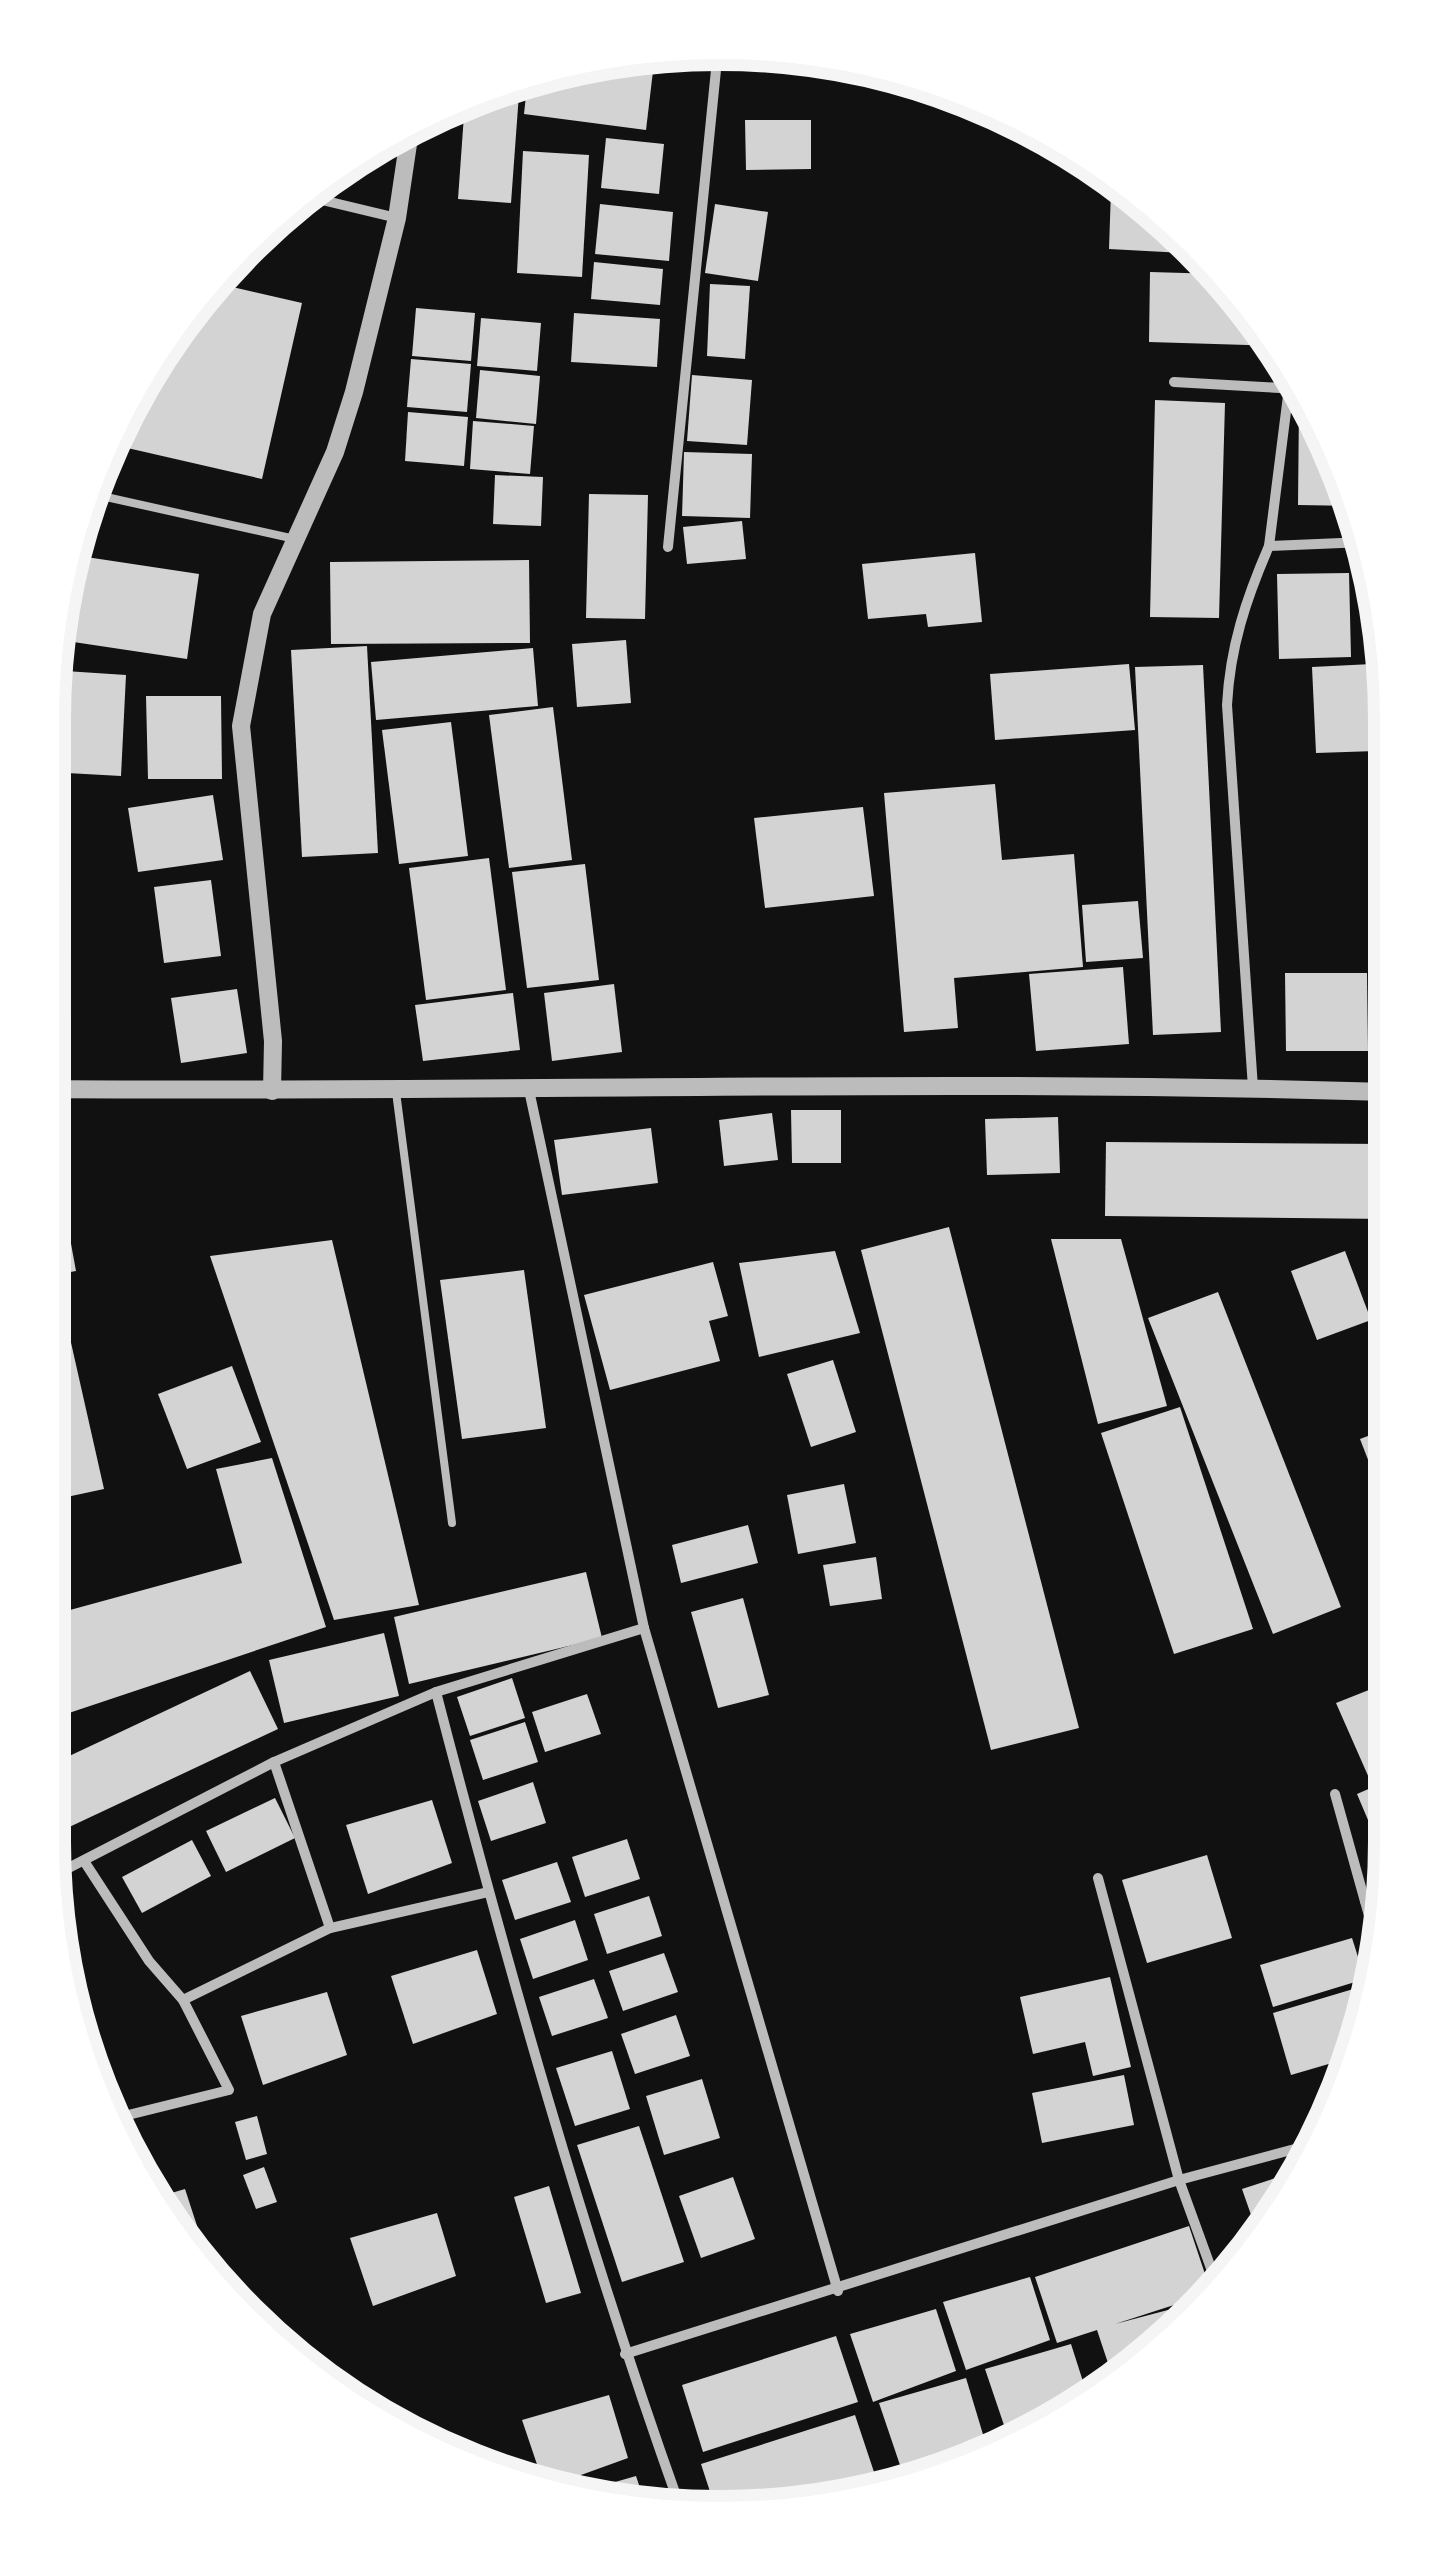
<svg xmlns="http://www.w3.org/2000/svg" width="1439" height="2561" viewBox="0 0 1439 2561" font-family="Quicksand,sans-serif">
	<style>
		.building { fill: #d3d3d3 }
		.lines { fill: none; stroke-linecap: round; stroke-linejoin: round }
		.service { stroke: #bcbcbc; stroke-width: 8 }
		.minor { stroke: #bcbcbc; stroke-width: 10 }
		.tertiary { stroke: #bcbcbc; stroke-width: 18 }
		.rim { fill: none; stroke: #f5f5f5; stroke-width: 12 }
	</style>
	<rect width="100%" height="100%" fill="#111"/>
	<g class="building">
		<polygon points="815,55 870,68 869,77 814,72"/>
		<polygon points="587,63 653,71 646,130 524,114 528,77"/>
		<polygon points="520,80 511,203 458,199 465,101"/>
		<polygon points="745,120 811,120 811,169 746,170"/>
		<polygon points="606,138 664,144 659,194 601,188"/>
		<polygon points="523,151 589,155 582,277 517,273"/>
		<polygon points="1111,190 1125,191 1202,254 1109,249"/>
		<polygon points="600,204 673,212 669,261 595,254"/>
		<polygon points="715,204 768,212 758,281 705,273"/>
		<polygon points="594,262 663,269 660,305 591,299"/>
		<polygon points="1150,272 1219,274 1278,346 1149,342"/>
		<polygon points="211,282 302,303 262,479 110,444 138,383"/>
		<polygon points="710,284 750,286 745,359 707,356"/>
		<polygon points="416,308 475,313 471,361 412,356"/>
		<polygon points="574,313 660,319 657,367 571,362"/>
		<polygon points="481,318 541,323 537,371 477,366"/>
		<polygon points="411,359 471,364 467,412 407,407"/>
		<polygon points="480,370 540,376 536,424 476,418"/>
		<polygon points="692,375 752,380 747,445 687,441"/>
		<polygon points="1155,400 1225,403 1219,618 1150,617"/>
		<polygon points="1299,405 1308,406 1356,506 1298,505"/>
		<polygon points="408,412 468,417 464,466 405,461"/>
		<polygon points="473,421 534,426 530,474 470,469"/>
		<polygon points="684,452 752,454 750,518 682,516"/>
		<polygon points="495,475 543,477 541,526 493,524"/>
		<polygon points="589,494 648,495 645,619 586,618"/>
		<polygon points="742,521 746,559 687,564 683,527"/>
		<polygon points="975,553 982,622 928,627 926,614 868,619 862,564"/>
		<polygon points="73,555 199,574 187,659 60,640"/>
		<polygon points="529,560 530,643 331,644 330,562"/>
		<polygon points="1349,573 1351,657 1279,659 1277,574"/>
		<polygon points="626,640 631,703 577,707 572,644"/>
		<polygon points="367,646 378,853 302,857 291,650"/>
		<polygon points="533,648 538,706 376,720 371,662"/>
		<polygon points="1129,664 1135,730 995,740 990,674"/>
		<polygon points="1372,664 1376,751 1316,753 1312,667"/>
		<polygon points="1203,665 1221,1032 1153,1035 1135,667"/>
		<polygon points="50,670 126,675 121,776 49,772"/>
		<polygon points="146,696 221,696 222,779 148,779"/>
		<polygon points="553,707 572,860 509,868 489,715"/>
		<polygon points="451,722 468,856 399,864 382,730"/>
		<polygon points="995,784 1002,860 1074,854 1083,967 954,978 958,1028 904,1032 884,793"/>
		<polygon points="213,795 223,860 138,872 128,808"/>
		<polygon points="863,807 874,896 765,908 754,818"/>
		<polygon points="489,858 506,990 426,1000 409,868"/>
		<polygon points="585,864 599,980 527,988 512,872"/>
		<polygon points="211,880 221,956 164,963 154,887"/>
		<polygon points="1138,901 1143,958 1086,962 1082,905"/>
		<polygon points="1123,967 1129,1044 1036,1051 1029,974"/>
		<polygon points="1285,973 1367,973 1368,1051 1286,1051"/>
		<polygon points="614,984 622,1052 552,1061 544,993"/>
		<polygon points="237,989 247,1053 181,1063 171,998"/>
		<polygon points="513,993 520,1050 423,1061 415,1005"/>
		<polygon points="791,1110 841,1110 841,1163 792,1163"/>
		<polygon points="772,1113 778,1160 724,1166 719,1120"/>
		<polygon points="1058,1117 1060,1173 987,1175 985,1119"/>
		<polygon points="651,1128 658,1183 562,1195 554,1140"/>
		<polygon points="52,1140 76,1271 48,1276 48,1141"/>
		<polygon points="1106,1142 1388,1144 1388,1219 1105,1216"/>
		<polygon points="949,1227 1079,1728 991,1750 861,1250"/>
		<polygon points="1051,1239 1121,1239 1167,1406 1098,1424"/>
		<polygon points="332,1240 419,1605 334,1620 210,1256"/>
		<polygon points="835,1251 860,1333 759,1357 739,1263"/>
		<polygon points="1345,1251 1371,1320 1317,1340 1291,1271"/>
		<polygon points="713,1262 728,1316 709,1321 720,1361 610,1390 584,1295"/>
		<polygon points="524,1270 546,1428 462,1439 440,1280"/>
		<polygon points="1218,1292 1341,1607 1273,1634 1148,1318"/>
		<polygon points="65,1316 104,1489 48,1501 48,1320"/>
		<polygon points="833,1360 856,1432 811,1447 787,1374"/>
		<polygon points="232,1366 261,1442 187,1469 158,1394"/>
		<polygon points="1180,1407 1253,1629 1174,1654 1101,1433"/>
		<polygon points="1389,1428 1389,1500 1384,1501 1360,1439"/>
		<polygon points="272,1458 326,1627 48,1720 48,1616 242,1563 216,1469"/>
		<polygon points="844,1484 856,1543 798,1554 787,1495"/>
		<polygon points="748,1525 758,1563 681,1583 672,1545"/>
		<polygon points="876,1557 882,1599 830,1606 823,1565"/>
		<polygon points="586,1572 602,1638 409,1684 394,1617"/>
		<polygon points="743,1598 769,1695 718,1708 691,1612"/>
		<polygon points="384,1633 399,1696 284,1723 269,1660"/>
		<polygon points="250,1671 278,1729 48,1837 48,1766"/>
		<polygon points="512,1678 525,1718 470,1736 457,1697"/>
		<polygon points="1389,1682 1390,1864 1387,1865 1357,1794 1373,1787 1336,1703"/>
		<polygon points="587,1694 601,1734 545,1752 532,1712"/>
		<polygon points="525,1722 538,1762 483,1780 470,1740"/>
		<polygon points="533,1782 546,1823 491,1841 478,1801"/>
		<polygon points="275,1798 295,1838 226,1872 206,1831"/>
		<polygon points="432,1800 452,1863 368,1894 346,1825"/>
		<polygon points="627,1839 640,1879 585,1897 572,1857"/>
		<polygon points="192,1840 211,1876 142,1913 122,1877"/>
		<polygon points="1207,1855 1232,1938 1147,1963 1122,1880"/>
		<polygon points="557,1862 571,1902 515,1920 502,1880"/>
		<polygon points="649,1896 662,1936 607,1954 594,1914"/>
		<polygon points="575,1920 588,1960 533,1979 520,1939"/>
		<polygon points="1352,1938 1365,1979 1273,2007 1260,1965"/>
		<polygon points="477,1950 497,2014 413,2044 391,1976"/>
		<polygon points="664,1953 678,1992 623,2011 609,1971"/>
		<polygon points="1110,1977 1131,2067 1093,2076 1085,2042 1033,2054 1020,1997"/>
		<polygon points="594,1979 608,2018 552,2036 539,1997"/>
		<polygon points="1370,1984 1356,2056 1291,2075 1273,2013"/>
		<polygon points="327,1992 347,2055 263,2085 241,2016"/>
		<polygon points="676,2015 690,2056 635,2074 621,2034"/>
		<polygon points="612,2051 630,2109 575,2126 556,2068"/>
		<polygon points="1124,2075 1134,2125 1042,2143 1032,2093"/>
		<polygon points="702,2079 720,2138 664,2155 646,2096"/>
		<polygon points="257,2116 267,2154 246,2160 235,2122"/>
		<polygon points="639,2126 684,2262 622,2282 577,2145"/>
		<polygon points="264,2167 277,2202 256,2209 243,2175"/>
		<polygon points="1306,2168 1301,2178 1257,2232 1242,2189"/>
		<polygon points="733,2177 755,2239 701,2258 679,2196"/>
		<polygon points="549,2186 581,2293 546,2303 514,2197"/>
		<polygon points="185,2189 200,2235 181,2241 158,2197"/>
		<polygon points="437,2213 456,2276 373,2306 350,2238"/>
		<polygon points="1189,2226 1210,2289 1205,2295 1115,2324 1183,2306 1187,2317 1162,2347 1113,2378 1097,2330 1057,2343 1035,2277"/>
		<polygon points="1030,2277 1050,2340 966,2370 943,2302"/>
		<polygon points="936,2309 956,2371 873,2402 850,2334"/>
		<polygon points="836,2336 858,2402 703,2452 682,2385"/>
		<polygon points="1071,2344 1087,2394 1031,2429 1008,2437 985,2369"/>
		<polygon points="966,2378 985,2441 902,2471 879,2403"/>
		<polygon points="609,2395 628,2458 545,2488 522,2420"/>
		<polygon points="855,2415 877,2481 763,2512 715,2507 701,2464"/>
		<polygon points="636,2476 644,2500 577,2494 577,2493"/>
	</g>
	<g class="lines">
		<g class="service">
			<polyline points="88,493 295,539"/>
			<polyline points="396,1092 452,1523"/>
		</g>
		<g class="minor">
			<polyline points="301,195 397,218"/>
			<polyline points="1174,382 1299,389"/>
			<polyline points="1269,546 1289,388"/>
			<polyline points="668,547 718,50"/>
			<path d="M1253 1088 1227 705C1230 647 1246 599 1269 546L1365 542"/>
			<polyline points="529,1090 644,1628 838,2291"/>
			<path d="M436 1692C507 1965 584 2238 679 2504"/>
			<polyline points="274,1762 330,1928"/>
			<polyline points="1335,1794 1378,1948"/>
			<polyline points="84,1861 149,1961 183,2000 229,2090 116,2118"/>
			<polyline points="53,1876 274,1762 436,1692 644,1628"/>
			<polyline points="1098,1878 1179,2180 1216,2282"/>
			<polyline points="1365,1901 1389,1891"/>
			<polyline points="183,2000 330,1928 488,1892"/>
			<polyline points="625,2354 1179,2180 1317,2143"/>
		</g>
		<g class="tertiary">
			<path d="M48 1089C495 1093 941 1078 1387 1092"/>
			<polyline points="272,1091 273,1041 241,726 262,614 335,452 354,392 397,218 411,124"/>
		</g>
	</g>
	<path d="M0 0H1439V2561H0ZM719 65H720A654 654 0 0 1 1374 719V1842A654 654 0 0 1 720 2496H719A654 654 0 0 1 65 1842V719A654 654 0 0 1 719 65Z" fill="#fff" fill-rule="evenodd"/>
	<path class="rim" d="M719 65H720A654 654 0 0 1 1374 719V1842A654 654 0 0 1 720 2496H719A654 654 0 0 1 65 1842V719A654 654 0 0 1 719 65Z"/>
</svg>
